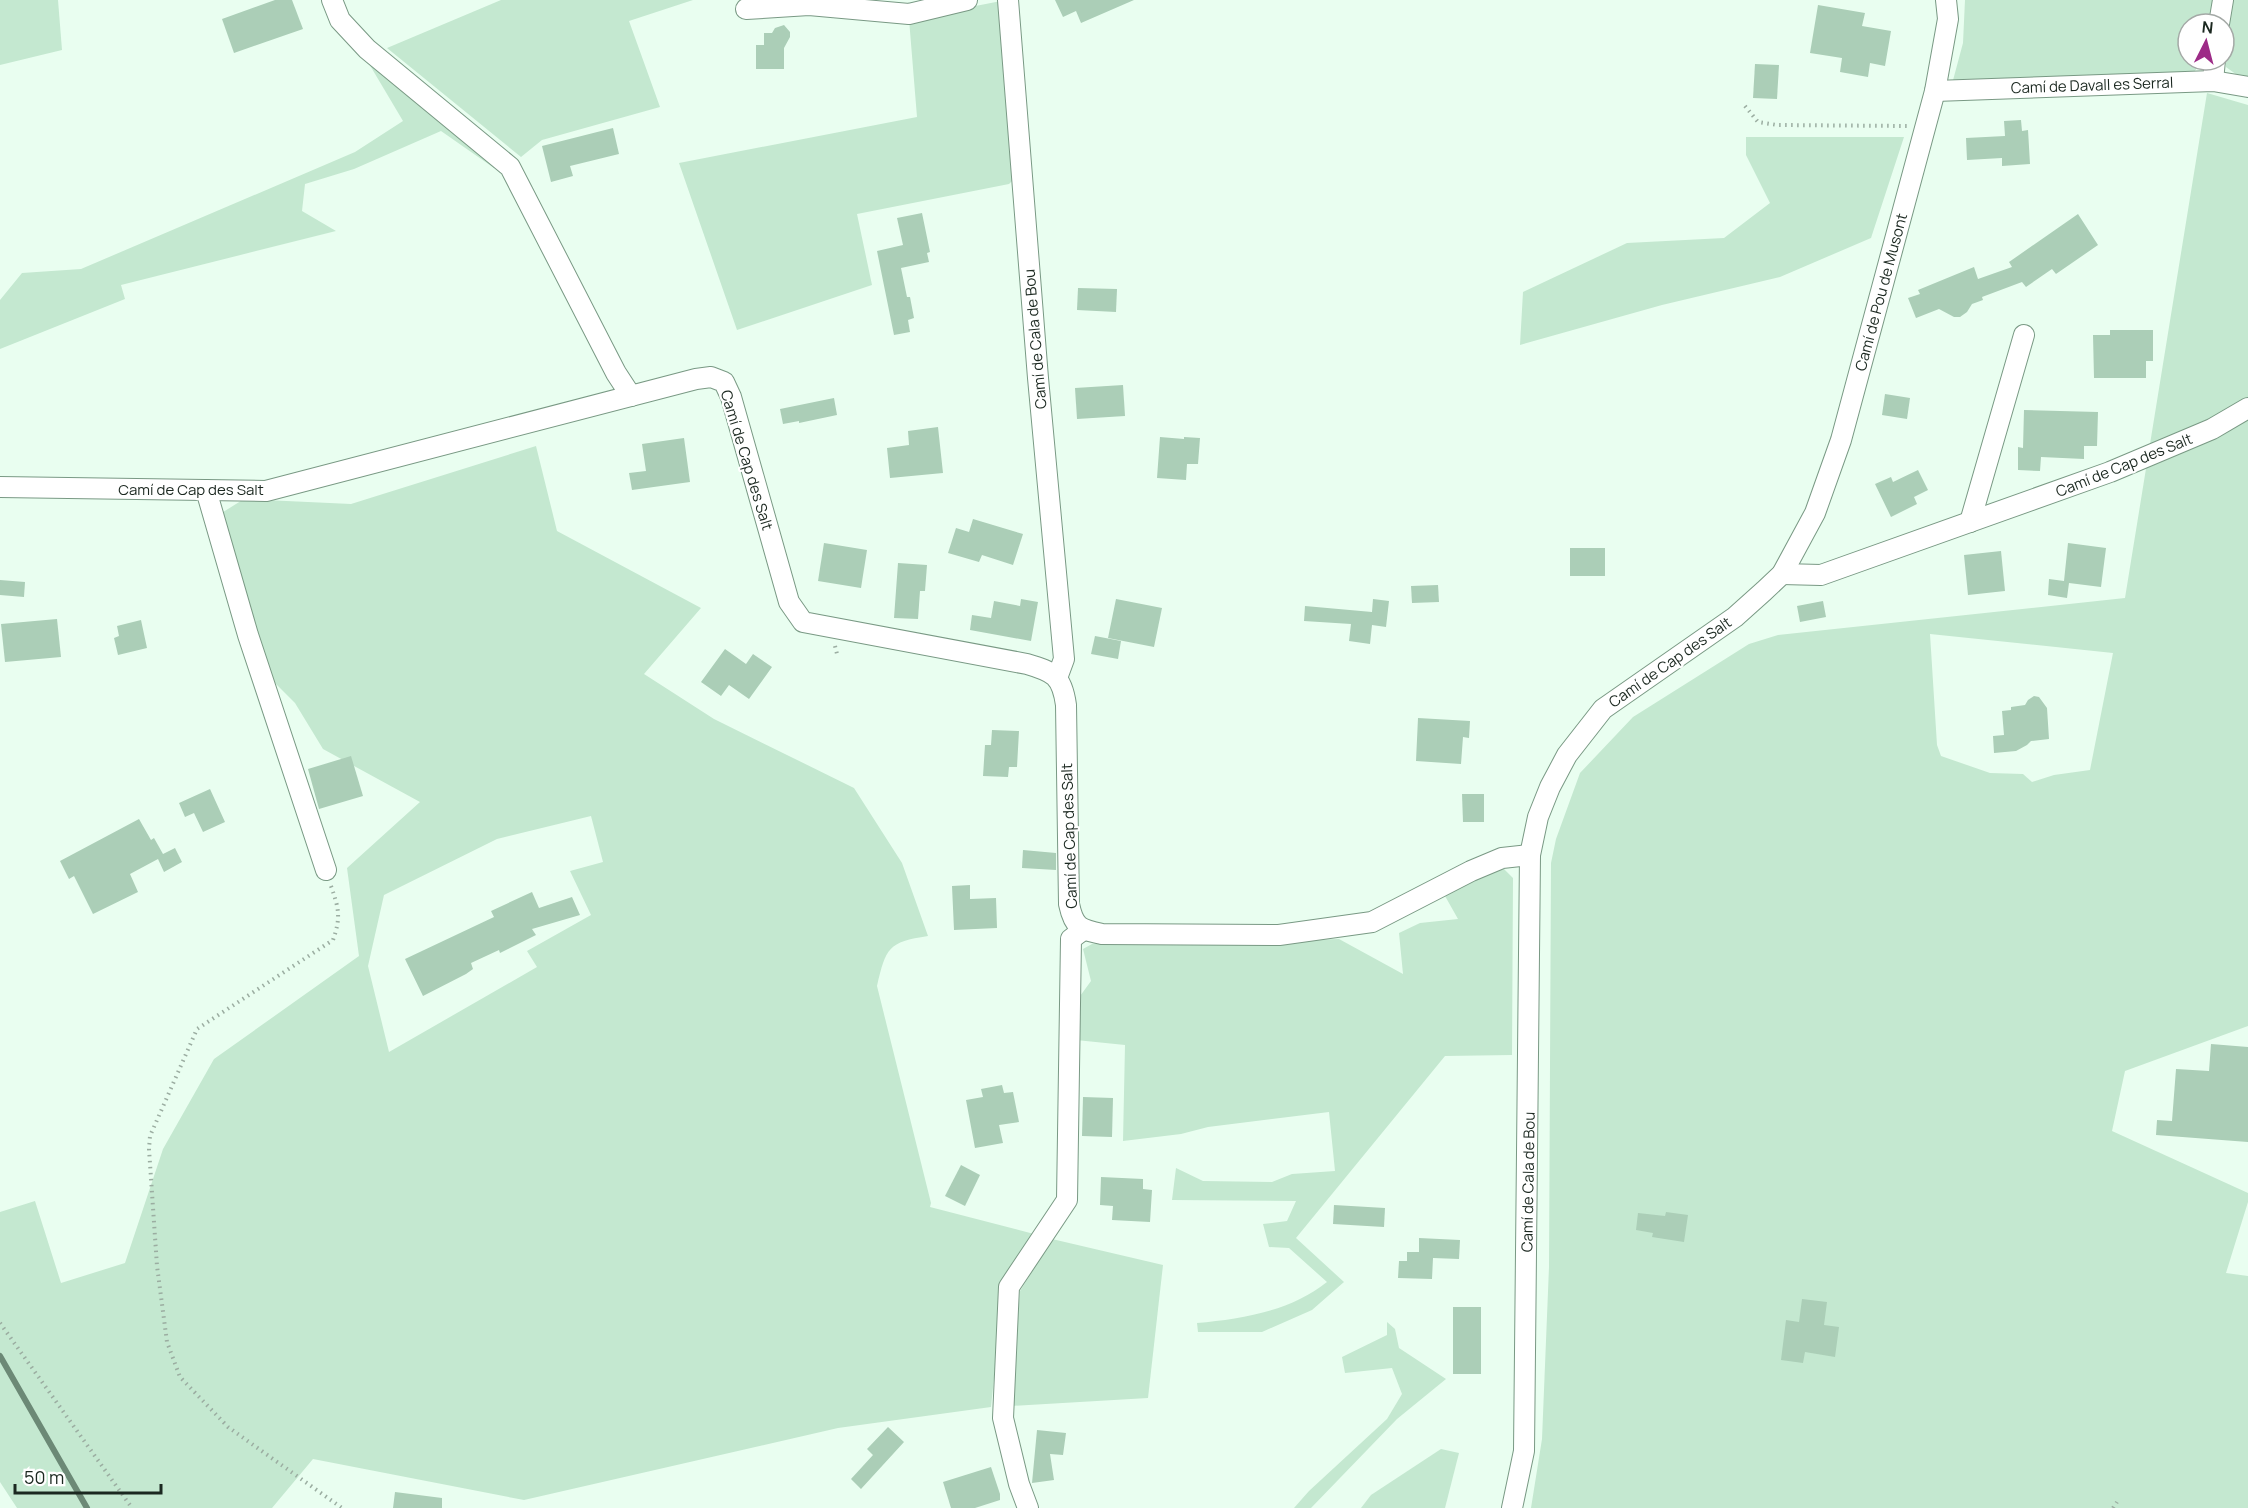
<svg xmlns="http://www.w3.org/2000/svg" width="2248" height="1508" viewBox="0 0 2248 1508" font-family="Manrope,sans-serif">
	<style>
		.green { fill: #c4e8d0; fill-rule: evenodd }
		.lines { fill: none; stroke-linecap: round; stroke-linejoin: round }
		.stream { stroke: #6c8976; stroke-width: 6 }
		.building { fill: #abceb7 }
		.minor-casing { stroke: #799984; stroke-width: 22 }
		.path { stroke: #9bada1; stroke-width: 4; stroke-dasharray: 1.5 4.5; stroke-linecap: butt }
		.minor { stroke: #fff; stroke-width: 20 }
		.labels { text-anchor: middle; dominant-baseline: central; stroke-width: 4.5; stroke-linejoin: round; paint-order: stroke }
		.street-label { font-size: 15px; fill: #1b2820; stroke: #fff }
	</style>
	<rect width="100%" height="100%" fill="#e9fef0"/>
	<g class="green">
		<polygon points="0,0 58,0 62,50 0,65"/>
		<polygon points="501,0 693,0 629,21 660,107 542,140 521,157 387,48"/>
		<polygon points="1965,0 2215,0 2210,24 2188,24 2188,60 2203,60 2194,72 1952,84 1963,43"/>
		<polygon points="2230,0 2248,0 2248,77 2237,75 2226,67 2225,31"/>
		<polygon points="1001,1 1012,181 1009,184 857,214 872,285 737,330 679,163 917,117 909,19"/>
		<polygon points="365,57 500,166 494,168 441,131 354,169 305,184 302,211 336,231 121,285 125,299 0,349 0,300 22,273 81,269 355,152 403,121"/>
		<path d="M2207 93 2248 105V1026L2125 1071 2112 1131 2248 1193V1202L2226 1273 2248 1276V1508H1531L1542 1439 1549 1267 1551 863 1556 839 1580 773 1633 717 1749 644 1778 635 2125 598ZM1930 634 2113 653 2090 770 2054 775 2032 782 2023 774 1990 773 1941 756 1937 745Z"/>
		<polygon points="1746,137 1904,137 1871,238 1780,277 1662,305 1520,345 1523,292 1627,243 1724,238 1770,203 1746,155"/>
		<path d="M536 446 557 531 701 608 644 674 714 719 854 788 902 863 928 936C888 942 886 948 877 986L931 1203 930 1207 1034 1234 1004 1281 991 1407 838 1428 524 1500 313 1459 272 1508H17L0 1482V1212L35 1201 61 1283 125 1263 163 1149 214 1059 359 956 347 868 420 802 323 749 295 703 272 680 220 514 244 499 351 504ZM591 816 603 862 570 871 591 915 527 951 537 967 389 1052 368 966 384 895 497 839Z"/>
		<path d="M1504 869 1513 878 1512 1055 1445 1056 1296 1238 1344 1282 1312 1310 1262 1332H1198L1197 1323C1242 1319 1291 1311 1327 1282L1289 1248 1269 1247 1263 1224 1287 1221 1296 1201 1172 1200 1176 1168 1203 1181 1272 1182 1292 1174 1335 1171 1329 1112 1208 1127 1181 1134 1123 1141 1125 1045 1076 1040 1075 1003 1091 981 1083 949 1092 944 1149 938 1282 941 1339 939 1403 974 1399 933 1420 923 1458 919 1445 896 1484 875Z"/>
		<polygon points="1052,1239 1163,1265 1148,1398 1011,1406 1020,1291"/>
		<polygon points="1387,1322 1395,1329 1399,1348 1446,1379 1397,1419 1311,1508 1294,1508 1309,1491 1387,1419 1402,1394 1392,1368 1345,1373 1342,1357 1387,1335"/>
		<polygon points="1441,1449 1459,1453 1445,1508 1361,1508 1371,1495"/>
	</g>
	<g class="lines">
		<polyline class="stream" points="0,1356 87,1508"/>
	</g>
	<g class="building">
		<polygon points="275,0 292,0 303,29 234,53 222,19"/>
		<polygon points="1055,0 1134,0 1081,23 1076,11 1063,17"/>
		<polygon points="1818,5 1865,13 1862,26 1891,31 1885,66 1870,63 1868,77 1840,72 1842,58 1810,53"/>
		<polygon points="784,25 790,32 790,37 784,48 784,69 756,69 756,45 764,45 764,33 772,33 775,28"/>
		<polygon points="1755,64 1779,65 1777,99 1753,98"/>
		<polygon points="2021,120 2022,131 2028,130 2030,164 2002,166 2002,158 1967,160 1966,138 2005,136 2004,121"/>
		<polygon points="613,128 619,154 570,166 573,176 551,182 542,146"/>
		<polygon points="922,213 930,252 927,253 929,262 901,268 907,297 910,297 914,318 908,320 910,332 894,335 877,251 903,245 897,218"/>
		<polygon points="2078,214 2098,245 2056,274 2052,269 2026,287 2022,282 1982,297 1983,300 1972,304 1967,312 1960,317 1954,317 1939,309 1916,318 1908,298 1920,294 1918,290 1974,267 1978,279 2012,267 2009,262"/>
		<polygon points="1078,288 1117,289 1116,312 1077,310"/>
		<polygon points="2110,330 2153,330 2153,361 2146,361 2146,378 2094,378 2093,335 2110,335"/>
		<polygon points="1123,385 1125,416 1077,419 1075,388"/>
		<polygon points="1885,394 1910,398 1907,419 1882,415"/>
		<polygon points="834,398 837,415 799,423 799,421 783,424 780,409"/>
		<polygon points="2024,410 2098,412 2097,446 2084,446 2084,459 2041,457 2040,471 2018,470 2018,447 2023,448"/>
		<polygon points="938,427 943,473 890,478 887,448 909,445 908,431"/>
		<polygon points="1160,437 1184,439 1184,437 1200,438 1198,464 1187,464 1186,480 1157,478"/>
		<polygon points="684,438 690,482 632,490 629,473 646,471 642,444"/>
		<polygon points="1918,470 1928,490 1914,497 1917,504 1891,517 1875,484 1891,477 1893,482"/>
		<polygon points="973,519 1023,534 1013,565 982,555 979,562 948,553 956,528 969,532"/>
		<polygon points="824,543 867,550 861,588 818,581"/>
		<polygon points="2068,543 2106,548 2101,587 2069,583 2067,598 2048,595 2049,579 2064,581"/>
		<rect x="1570" y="548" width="35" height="28"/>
		<polygon points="2001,551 2005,591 1968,595 1964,555"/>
		<polygon points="898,563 927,565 925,591 920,591 918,619 894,618"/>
		<polygon points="0,580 25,582 24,597 0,595"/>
		<polygon points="1438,585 1439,602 1412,603 1411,586"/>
		<polygon points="1021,599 1038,602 1031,641 970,630 972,615 991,618 994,601 1020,606"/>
		<polygon points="1116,599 1162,608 1154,647 1108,638"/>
		<polygon points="1373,599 1389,601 1386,627 1372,625 1370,644 1349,641 1351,624 1304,621 1305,606 1372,612"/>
		<polygon points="1823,601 1826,617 1800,622 1797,606"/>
		<polygon points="57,619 61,657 5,662 1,624"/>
		<polygon points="141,620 147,648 118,655 114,638 119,636 117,626"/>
		<polygon points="1095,636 1121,641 1118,659 1091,654"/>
		<polygon points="725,649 746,664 753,654 772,667 749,699 729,685 721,696 701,682"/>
		<polygon points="2034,696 2039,697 2047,708 2049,739 2031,741 2027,745 2016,751 1994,753 1993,736 2004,735 2002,711 2011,710 2011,707 2025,705 2028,700"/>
		<polygon points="1418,718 1470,721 1469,738 1463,737 1461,764 1416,761"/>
		<polygon points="992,730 1019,731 1017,767 1009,767 1008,777 983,776 985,745 991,745"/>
		<polygon points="351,756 363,796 319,809 308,769"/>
		<polygon points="210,789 225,822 203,832 194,813 185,817 179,803"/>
		<polygon points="1462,794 1484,794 1484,822 1463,822"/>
		<polygon points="139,819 151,840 154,838 163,854 175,848 182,862 164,872 158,859 130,874 138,892 93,914 74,876 69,879 60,861"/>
		<polygon points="1023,850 1056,853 1056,870 1022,868"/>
		<polygon points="970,885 970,899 996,898 997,928 954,930 952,886"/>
		<polygon points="532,892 539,908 572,897 580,915 532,929 536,935 500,953 499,950 471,963 473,969 466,974 423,996 405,959 494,917 491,911"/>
		<polygon points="2211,1044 2248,1047 2248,1142 2156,1135 2157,1120 2172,1121 2176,1069 2209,1071"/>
		<polygon points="1002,1085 1004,1093 1013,1092 1019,1122 999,1125 1003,1143 975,1148 966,1100 983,1097 981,1089"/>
		<polygon points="1083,1097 1113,1098 1112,1137 1082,1136"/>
		<polygon points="961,1165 980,1175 965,1206 945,1196"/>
		<polygon points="1101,1177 1143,1179 1143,1189 1152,1190 1150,1222 1112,1220 1113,1206 1100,1205"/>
		<polygon points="1334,1205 1385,1208 1384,1227 1333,1224"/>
		<polygon points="1666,1212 1688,1215 1684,1242 1652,1237 1653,1233 1636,1230 1638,1213 1665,1216"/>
		<polygon points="1419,1238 1460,1240 1459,1259 1433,1258 1432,1279 1398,1278 1399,1261 1407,1261 1407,1252 1419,1252"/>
		<polygon points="1802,1299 1827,1302 1824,1325 1839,1327 1835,1357 1805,1352 1803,1363 1781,1360 1786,1320 1799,1322"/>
		<rect x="1453" y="1307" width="28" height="67"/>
		<polygon points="888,1427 904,1442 861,1489 851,1479 873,1455 867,1449"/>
		<polygon points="1037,1430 1066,1433 1063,1455 1050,1454 1054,1480 1032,1483"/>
		<polygon points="991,1467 1000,1494 1000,1500 975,1508 951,1508 943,1482"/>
		<polygon points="395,1492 442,1498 442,1508 393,1508"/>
	</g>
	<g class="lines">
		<g class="minor-casing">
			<g id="minor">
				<polyline points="332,0 340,20 367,49 510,167 616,373 631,396"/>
				<polyline points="1008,0 1038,378 1064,659 1057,678"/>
				<polyline points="746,9 809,5 909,14 967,0"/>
				<polyline points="2219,24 2223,0"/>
				<polyline points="2213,81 2215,60"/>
				<polyline points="1935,91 2213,81 2248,87"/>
				<path d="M0 487 266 491 696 379 711 377 724 382 731 397 789 602 803 622 1027 664C1054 672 1062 676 1066 705L1069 904C1074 928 1080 929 1102 934L1279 935 1372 922 1471 871 1502 858 1530 855"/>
				<polyline points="206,490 248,635 326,870"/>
				<polyline points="1970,522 2024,335"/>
				<polyline points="1782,574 1821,575 2110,472 2212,429 2248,408"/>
				<polyline points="1028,1508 1019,1484 1003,1418 1009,1287 1067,1200 1071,939 1083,930"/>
				<polyline points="1512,1508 1524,1451 1530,855 1538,817 1550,787 1567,755 1603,709 1735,617 1764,591 1782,574 1815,513 1841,440 1935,91 1948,19 1946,0"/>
			</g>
		</g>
		<g class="path">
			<polyline points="1745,106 1758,122 1777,125 1907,126"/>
			<polyline points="835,646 837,654"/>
			<path d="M331 886C339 909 341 917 333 940L197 1029 150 1136 149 1149 157 1266 167 1342 180 1377 228 1427 342 1508"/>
			<polyline points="0,1323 132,1508"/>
			<polyline points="2113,1508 2117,1502"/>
		</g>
		<use href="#minor" class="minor"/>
	</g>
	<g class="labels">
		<g class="street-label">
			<text transform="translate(2092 85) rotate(-2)">Camí de Davall es Serral</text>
			<text transform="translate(1881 292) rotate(-75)">Camí de Pou de Musont</text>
			<text transform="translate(1035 339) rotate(-95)">Camí de Cala de Bou</text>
			<text transform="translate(747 460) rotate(73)">Camí de Cap des Salt</text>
			<text transform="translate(2124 465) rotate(-22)">Camí de Cap des Salt</text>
			<text x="191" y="489">Camí de Cap des Salt</text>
			<text transform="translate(1670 662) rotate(-35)">Camí de Cap des Salt</text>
			<text transform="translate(1069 836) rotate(-92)">Camí de Cap des Salt</text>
			<text transform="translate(1528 1182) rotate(-89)">Camí de Cala de Bou</text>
		</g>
	</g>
	<g transform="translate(2206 42) rotate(6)"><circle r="28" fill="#ffffff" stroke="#a4a9a6" stroke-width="1.5"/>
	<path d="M0-4.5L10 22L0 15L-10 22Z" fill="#9d2b87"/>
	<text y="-9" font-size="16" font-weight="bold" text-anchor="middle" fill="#1b2820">N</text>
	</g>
	<path d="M15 1484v9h146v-9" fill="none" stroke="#1b2820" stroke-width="3"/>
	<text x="24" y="1484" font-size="18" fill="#1b2820" stroke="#ffffff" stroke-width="4.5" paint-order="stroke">50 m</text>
</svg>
